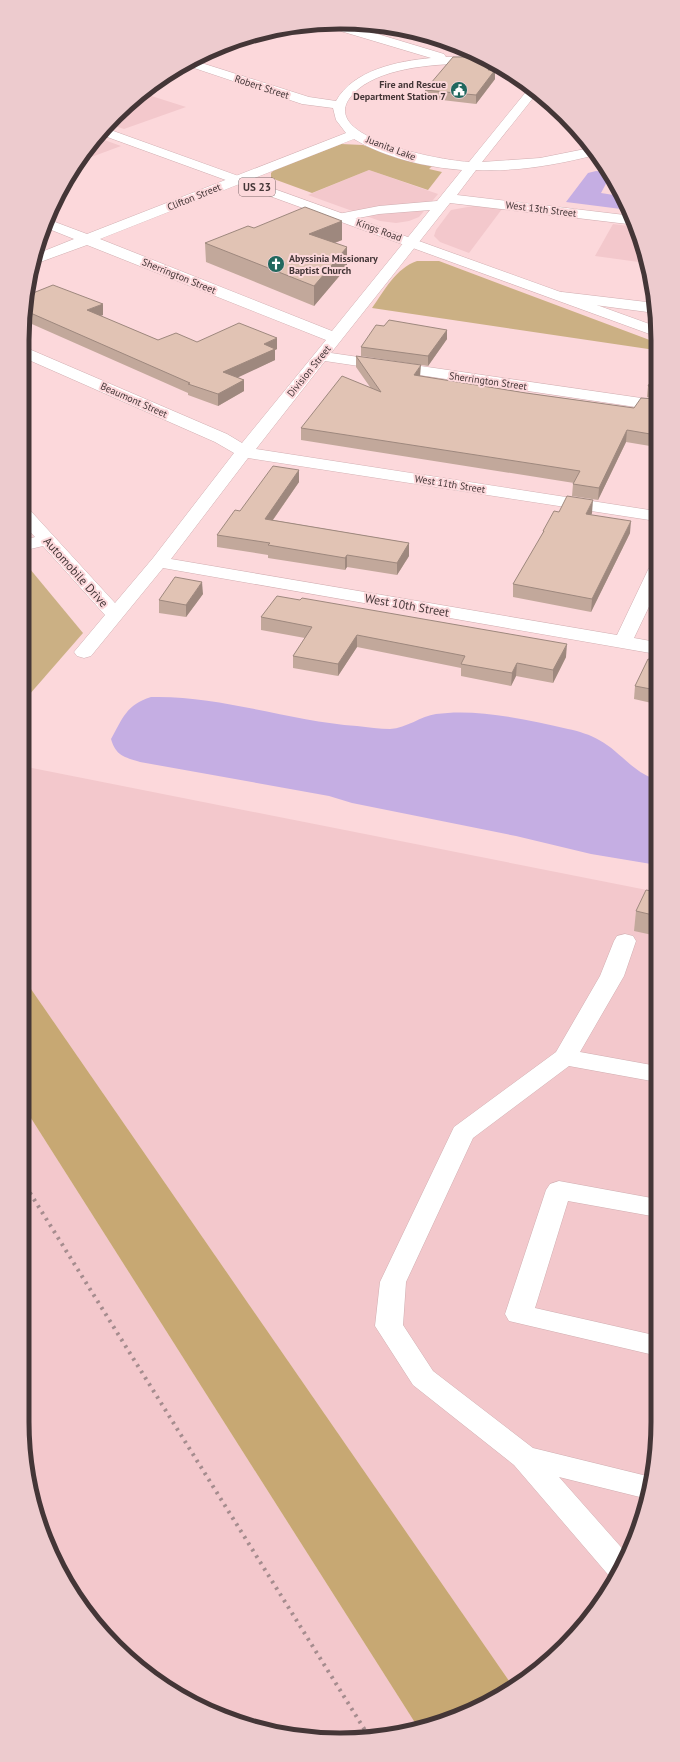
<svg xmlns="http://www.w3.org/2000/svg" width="680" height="1762" viewBox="0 0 680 1762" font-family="'PT Sans',sans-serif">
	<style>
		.built { fill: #f3c8cc }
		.green { fill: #cbb084 }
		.forest { fill: #c7a873 }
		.water { fill: #c5aee3 }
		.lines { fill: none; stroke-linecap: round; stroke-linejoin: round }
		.minor-casing { stroke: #d1aeb1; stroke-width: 1 }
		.major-casing { stroke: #d1aeb1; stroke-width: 1 }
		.minor { fill: #fff; fill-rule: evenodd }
		.major { fill: #fff; fill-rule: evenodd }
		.rail { stroke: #a58c8e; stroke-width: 4; stroke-dasharray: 2.5 5; stroke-linecap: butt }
		.wall { fill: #c2a89b }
		.shaded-wall { fill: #9e887e }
		.building { fill: #e1c3b4; stroke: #9e887e }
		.labels { text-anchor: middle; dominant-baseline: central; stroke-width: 4; stroke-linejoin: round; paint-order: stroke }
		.far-poi-label { font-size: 10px; font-weight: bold; fill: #443637; stroke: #fcd8db; text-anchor: end }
		.far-street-label { font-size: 10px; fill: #443637; stroke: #fcd8db }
		.shield { fill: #fcd8db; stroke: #7b6768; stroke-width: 1 }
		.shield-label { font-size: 11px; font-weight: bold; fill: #443637 }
		.street-label { font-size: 12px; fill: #443637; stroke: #fcd8db }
		.rim { fill: none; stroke: #443637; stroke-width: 5 }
	</style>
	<rect width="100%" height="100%" fill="#fcd8db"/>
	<g class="built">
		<polygon points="142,93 186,107 124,129 109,124 131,101"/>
		<polygon points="96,137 121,146 78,162 88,146"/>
		<polygon points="369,170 438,194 419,217 409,221 396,223 380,221 308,195"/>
		<polygon points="473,206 502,209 469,253 440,242 434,236 436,230 451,210"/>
		<polygon points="613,224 636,227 646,263 595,256"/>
		<polygon points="22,766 657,892 658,1422 647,1505 625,1563 592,1615 516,1687 514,1688 22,976"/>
		<polygon points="22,1104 419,1729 402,1734 298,1737 238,1723 181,1698 101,1632 64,1581 39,1524 22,1422"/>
	</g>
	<g class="green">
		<polygon points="341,144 363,145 397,158 432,166 429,169 442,172 428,190 369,170 312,193 271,178 271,173 275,169"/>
		<path d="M417 261H439L655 342V350L372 308C384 291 396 268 417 261Z"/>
		<polygon points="25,563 83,633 22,703 22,564"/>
	</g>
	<polygon class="forest" points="22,976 514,1688 462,1716 419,1729 22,1104"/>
	<g class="water">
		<polygon points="596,171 605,172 609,178 601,193 620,196 629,210 566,202 588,173"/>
		<path d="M151 697C219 695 289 721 357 726 368 727 380 729 390 729 407 728 421 716 436 714 477 708 528 720 568 729 578 731 591 735 599 740 620 751 633 773 656 779L657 865 591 854 516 836 352 803 329 796 140 762C124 757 116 756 111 739 123 718 126 705 151 697Z"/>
	</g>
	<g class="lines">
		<g class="minor-casing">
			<g id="minor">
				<path d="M341 23 444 54 446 57 474 56 485 61C478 66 464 64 456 64 424 65 369 70 349 99 321 140 447 161 469 162L530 87 537 93 482 162 540 158 590 148 595 155C556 165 516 172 476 170L457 195 633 216 636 225 450 203 331 353 655 400 656 410 325 361 256 449 656 511V521L248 458 171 559 617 635 647 572 649 568 656 567V592L634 638 656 642V654L163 568 91 656 84 658 77 656 74 652 105 615 43 546 22 551V541L35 537 22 523V507L28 508 115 603 153 558 234 453 215 442 22 357V346L227 434 242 443 326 340 87 245 32 265 34 255 74 239 44 227 47 219 87 234 346 133 336 120 333 108 302 104 182 64 192 60 309 97 336 101C353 70 398 61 431 58L327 27 325 24ZM354 139C386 158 425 167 462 170L437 201 379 206 338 214 336 217 338 220 343 221 379 214 430 210 332 331 100 239Z"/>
				<polygon points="562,292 655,303 655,313 557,300 554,297 557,294"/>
				<polygon points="625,934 633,936 636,941 624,976 580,1052 657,1066 657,1082 569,1066 473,1138 406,1282 403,1325 433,1371 533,1448 651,1477 648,1499 559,1477 628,1555 615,1579 611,1578 514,1465 413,1385 375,1326 380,1282 454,1127 556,1052 600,976 614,941 617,936"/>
				<polygon points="559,1181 657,1199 657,1217 568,1201 535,1308 658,1336 658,1356 509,1321 505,1314 546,1190 550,1184"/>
			</g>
		</g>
		<g class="major-casing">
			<polygon id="major" points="105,128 655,326 655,336 99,134"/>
		</g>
		<use href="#minor" class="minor"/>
		<use href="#major" class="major"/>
		<polyline class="rail" points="22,1180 368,1735"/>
	</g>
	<g class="wall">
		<polygon points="373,25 397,29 392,30"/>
		<polygon points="454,47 471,55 460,55"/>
		<polygon points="495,70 495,79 476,104 425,98 425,90"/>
		<polygon points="612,183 616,189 612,189"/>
		<polygon points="342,221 342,240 334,243 347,267 314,306 206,262 205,243 254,228"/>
		<polygon points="28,295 103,315 100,316 158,340 197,342 277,349 275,350 275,360 237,377 244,380 244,391 218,406 188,395 188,393 25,321"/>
		<polygon points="384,326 447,330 447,339 428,366 361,356 361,347"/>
		<polygon points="356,356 420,376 526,393 634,408 655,399 656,447 626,442 598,500 572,496 573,484 574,483 301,440 301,428 370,387 356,367"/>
		<polygon points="655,374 655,399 647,397 648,386"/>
		<polygon points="299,470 299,482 273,520 409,543 409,556 397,575 347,567 345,570 268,558 268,555 217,547 217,535 240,511"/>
		<polygon points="559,512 592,513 591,515 630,533 591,612 513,597 513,584 543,534 543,531"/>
		<polygon points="203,594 186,617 159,613 159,600"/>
		<polygon points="261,617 566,657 553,683 516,676 511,686 461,676 461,668 357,647 338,676 293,668 293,656 305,638 261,630"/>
		<polygon points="656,661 656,704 634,699 635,686"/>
		<polygon points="657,892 657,936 634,931 636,911"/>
	</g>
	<g class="shaded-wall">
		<polygon points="392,28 397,29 392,30"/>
		<polygon points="492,65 497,67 488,78 488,70"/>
		<polygon points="495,70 495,79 476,104 476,95"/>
		<polygon points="342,221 342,240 309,253 309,234"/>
		<polygon points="347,247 347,267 314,306 314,286"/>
		<polygon points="103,304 103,315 87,321 87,310"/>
		<polygon points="447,330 447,339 428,366 428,356"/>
		<polygon points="277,338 277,349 275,350 275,360 224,384 223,372 264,344"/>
		<polygon points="421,365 420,377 414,375"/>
		<polygon points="244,380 244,391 218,406 218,394"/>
		<polygon points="627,430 626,442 598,500 599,488"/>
		<polygon points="299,470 299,482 265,531 265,519"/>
		<polygon points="593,500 592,513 586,526 586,514"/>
		<polygon points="631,521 630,533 591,612 592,599"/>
		<polygon points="409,543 409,556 397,575 397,563"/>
		<polygon points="347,555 347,567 345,570 345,558"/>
		<polygon points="202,582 203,594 186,617 186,605"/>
		<polygon points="357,635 357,647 338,676 338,664"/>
		<polygon points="567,644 566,657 553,683 553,670"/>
		<polygon points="517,663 516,676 511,686 512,673"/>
	</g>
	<g class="building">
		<polygon points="453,57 476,57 492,65 488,70 495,70 476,95 425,90"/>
		<polygon points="305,207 342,221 309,234 347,247 314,286 205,243 248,226 254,228"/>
		<polygon points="53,285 103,304 87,310 158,340 176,333 197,342 239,323 277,338 264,344 275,349 223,372 244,380 218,394 188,384 190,383 26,311 28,295"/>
		<polygon points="389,320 447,330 428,356 361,347 376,325 384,326"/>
		<polygon points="356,356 421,365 414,375 526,393 634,408 641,398 655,399 656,435 627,430 599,488 573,484 580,471 301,428 342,376 381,392"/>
		<polygon points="655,374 655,387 648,386"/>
		<polygon points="273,466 299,470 265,519 409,543 397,563 347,555 345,558 268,545 270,543 217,535 235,510 240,511"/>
		<polygon points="567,496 593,500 586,514 631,521 592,599 513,584 544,531 543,531 554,511 559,512"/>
		<polygon points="175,577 202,582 186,605 159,600"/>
		<polygon points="277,596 300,600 302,598 567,644 553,670 517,663 512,673 461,664 465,656 357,635 338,664 293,656 312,627 261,617"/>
		<polygon points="648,659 656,661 656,690 635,686"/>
		<polygon points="646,890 657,892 657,916 636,911"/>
	</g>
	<defs>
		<g id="civic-disc" transform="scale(0.9)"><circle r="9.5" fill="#21685e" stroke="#fcd8db"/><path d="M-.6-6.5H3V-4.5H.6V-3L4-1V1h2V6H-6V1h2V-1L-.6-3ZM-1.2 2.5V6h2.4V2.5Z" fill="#fff"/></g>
		<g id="church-disc" transform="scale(0.9)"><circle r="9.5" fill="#21685e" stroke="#fcd8db"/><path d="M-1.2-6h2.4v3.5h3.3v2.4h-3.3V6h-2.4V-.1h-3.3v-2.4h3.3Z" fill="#fff"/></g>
	</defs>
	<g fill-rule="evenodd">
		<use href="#civic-disc" x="459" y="90"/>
		<use href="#church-disc" x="276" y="264"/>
	</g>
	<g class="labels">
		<g class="far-poi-label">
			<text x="446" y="84">Fire and Rescue<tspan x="446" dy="12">Department Station 7</tspan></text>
			<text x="289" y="258" text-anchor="start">Abyssinia Missionary<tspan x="289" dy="12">Baptist Church</tspan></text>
		</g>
		<g class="far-street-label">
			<text transform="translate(262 87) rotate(18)">Robert Street</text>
			<text transform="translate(391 148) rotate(21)">Juanita Lake</text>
			<text transform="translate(194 197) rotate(-22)">Clifton Street</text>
			<text transform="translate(541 209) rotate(7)">West 13th Street</text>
			<text transform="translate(379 230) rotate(20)">Kings Road</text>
			<text transform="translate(179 276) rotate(22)">Sherrington Street</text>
			<text transform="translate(309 371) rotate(-51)">Division Street</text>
			<text transform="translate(488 381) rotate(8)">Sherrington Street</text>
			<text transform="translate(134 400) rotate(24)">Beaumont Street</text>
			<text transform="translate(450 484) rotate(9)">West 11th Street</text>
		</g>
		<rect class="shield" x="239" y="178" width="36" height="18" rx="3"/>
		<g class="shield-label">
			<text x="257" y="187">US 23</text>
		</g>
		<g class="street-label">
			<text transform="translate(76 572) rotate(48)">Automobile Drive</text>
			<text transform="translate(407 605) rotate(10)">West 10th Street</text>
		</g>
	</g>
	<path d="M0 0H680V1762H0ZM340 29H340A311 311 0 0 1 651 340V1422A311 311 0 0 1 340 1733H340A311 311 0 0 1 29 1422V340A311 311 0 0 1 340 29Z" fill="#edcbce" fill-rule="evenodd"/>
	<path class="rim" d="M340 29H340A311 311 0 0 1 651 340V1422A311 311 0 0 1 340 1733H340A311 311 0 0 1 29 1422V340A311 311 0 0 1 340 29Z"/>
</svg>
